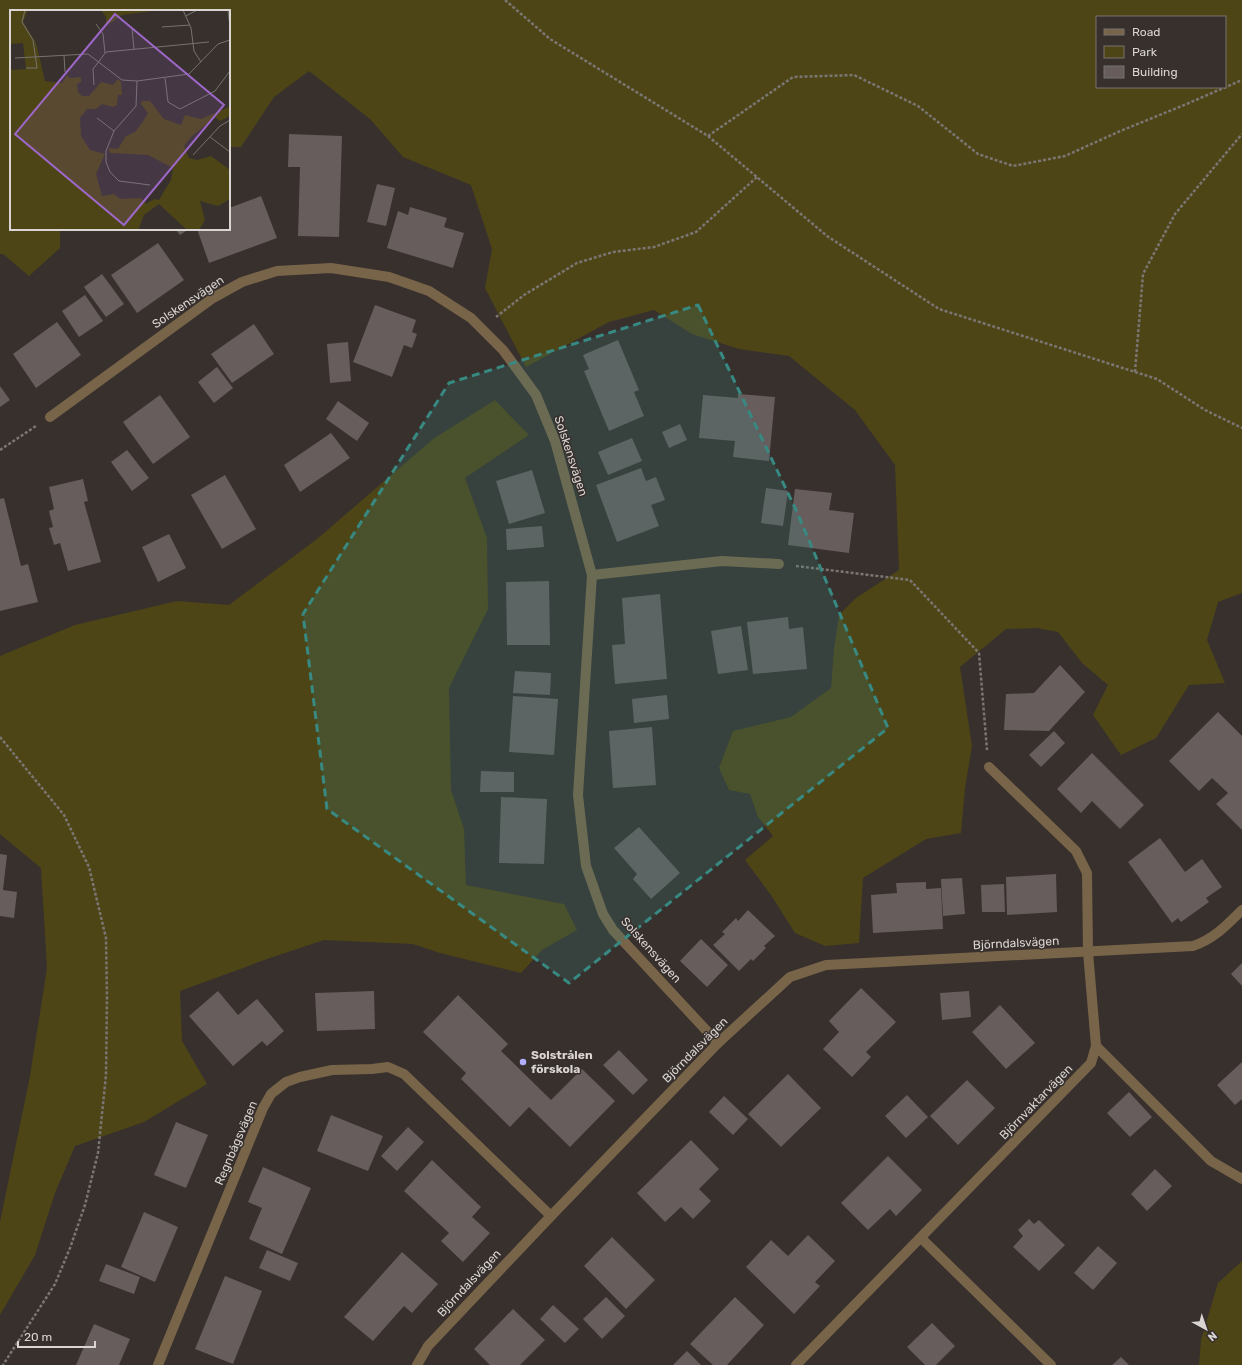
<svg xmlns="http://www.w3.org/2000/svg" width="1242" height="1365" viewBox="0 0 1242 1365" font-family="Rubik,sans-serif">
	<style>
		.green { fill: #4e4517; fill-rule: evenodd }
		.building { fill: #665d5c }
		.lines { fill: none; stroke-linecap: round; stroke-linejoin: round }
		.path { stroke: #7c7673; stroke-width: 2.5; stroke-dasharray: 3 2; stroke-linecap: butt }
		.service { stroke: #786449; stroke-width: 10 }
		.minor { stroke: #786449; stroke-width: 10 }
		.marked { fill: #388982; fill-opacity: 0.2; stroke: #388982; stroke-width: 3; stroke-dasharray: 8 5; stroke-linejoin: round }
		.poi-dot { fill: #b1adfa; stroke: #37302d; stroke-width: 1.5 }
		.labels { text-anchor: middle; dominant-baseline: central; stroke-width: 3; stroke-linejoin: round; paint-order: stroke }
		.street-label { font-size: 12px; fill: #dad5d3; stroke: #37302d }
		.poi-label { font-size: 12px; font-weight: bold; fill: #dad5d3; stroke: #37302d; text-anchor: start }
		.inset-road { fill: none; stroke: #78726f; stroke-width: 1 }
		.view { fill: #9c67c6; fill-opacity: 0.15; stroke: #9c67c6; stroke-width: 2 }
		.inset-edge { fill: none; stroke: #dad5d3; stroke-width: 2 }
	</style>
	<rect width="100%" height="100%" fill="#37302d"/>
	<g class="green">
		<path d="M0 0H1242V593L1218 602 1207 640 1225 683 1189 685 1156 738 1121 755 1093 715 1108 685 1082 663 1058 632 1037 628 1006 629 960 667 972 746 965 788 961 833 926 839 863 878 859 943 825 946 795 933 771 895 745 860 773 836 758 817 750 794 729 790 719 768 733 731 791 717 831 688 834 649 839 615 856 598 899 570 895 465 855 410 789 356 739 349 692 334 654 310 609 322 526 367 485 288 492 249 471 185 403 157 370 119 309 71 274 97 241 147H229V11H11V229H60V248L29 276 3 254H0ZM1097 17H1225V87H1097Z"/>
		<polygon points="495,400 529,435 465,478 487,538 488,609 449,688 451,790 464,829 466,885 564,904 577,930 542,950 521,973 440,953 413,944 324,940 270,958 180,991 182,1041 207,1084 144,1122 75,1146 55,1193 35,1255 0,1315 0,1222 30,1076 47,968 41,868 0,834 0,656 75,625 177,601 229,605 317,539 433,439"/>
		<polygon points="1242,1261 1242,1365 1199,1365 1201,1340 1218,1283"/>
	</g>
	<g class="building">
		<polygon points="289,134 342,136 339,237 298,236 300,167 288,167"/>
		<polygon points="377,184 395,188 386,226 367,222"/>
		<polygon points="261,196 277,238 209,263 197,229 229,229 229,208"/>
		<polygon points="410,207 447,218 444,227 464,233 453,268 387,248 398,211 408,215"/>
		<polygon points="175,229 189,229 180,235"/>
		<polygon points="158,243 184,280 137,313 111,275"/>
		<polygon points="102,274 124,304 106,317 84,287"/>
		<polygon points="85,295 103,321 79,337 62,311"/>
		<polygon points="375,305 416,320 412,332 417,334 412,348 404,345 392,377 353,362"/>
		<polygon points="57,322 81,355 36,388 13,354"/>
		<polygon points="254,324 274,354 232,383 211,354"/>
		<polygon points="618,340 639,390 634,392 644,416 609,431 584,371 589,369 583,355"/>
		<polygon points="348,342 351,381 330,383 327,344"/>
		<polygon points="217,367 233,388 214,403 198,382"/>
		<polygon points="0,386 10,400 0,407"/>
		<polygon points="738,394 775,397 769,461 733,457 735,441 699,438 703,395 738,398"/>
		<polygon points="160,395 190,437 153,464 123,422"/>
		<polygon points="338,401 369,423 357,441 326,419"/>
		<polygon points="680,424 687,440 669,448 662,432"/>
		<polygon points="331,433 350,458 300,492 284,465"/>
		<polygon points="632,438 642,461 608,475 598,452"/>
		<polygon points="127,450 149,478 132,491 111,462"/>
		<polygon points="641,468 646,481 656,477 665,500 651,505 659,526 617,542 596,485"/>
		<polygon points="532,470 545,513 509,524 496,481"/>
		<polygon points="225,475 256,529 222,549 191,495"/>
		<polygon points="83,479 88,501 84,502 101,562 68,571 60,543 54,545 49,528 53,527 49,511 54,509 49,487"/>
		<polygon points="766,488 788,491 783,526 761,523"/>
		<polygon points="795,489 832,493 829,510 854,513 849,553 788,545"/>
		<polygon points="4,498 21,566 28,564 38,602 0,611 0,499"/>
		<polygon points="542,526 544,547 507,550 506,529"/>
		<polygon points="169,534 186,568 158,582 142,547"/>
		<polygon points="549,581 550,645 507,645 506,582"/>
		<polygon points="660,594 667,679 615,684 612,645 625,644 622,598"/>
		<polygon points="788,617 789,629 803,627 807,669 753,674 747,622"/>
		<polygon points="741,626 748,670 718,674 711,631"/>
		<polygon points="1060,665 1085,692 1049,731 1004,730 1006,694 1034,693"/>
		<polygon points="515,671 551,673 550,695 513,693"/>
		<polygon points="667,695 669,719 634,723 632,699"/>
		<polygon points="513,696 558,699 554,755 509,752"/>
		<polygon points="1218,712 1242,736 1242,830 1216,804 1228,793 1212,778 1199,791 1169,761"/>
		<polygon points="652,727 656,785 613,788 609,731"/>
		<polygon points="1054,731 1065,743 1041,767 1029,755"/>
		<polygon points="1092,753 1144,805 1120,829 1092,801 1081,813 1057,789"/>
		<polygon points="481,771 514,772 514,792 480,792"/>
		<polygon points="501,797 547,799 544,864 499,863"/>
		<polygon points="639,827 680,873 651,899 633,879 637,874 614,848"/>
		<polygon points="1160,838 1185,872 1202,859 1222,887 1206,898 1209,902 1181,922 1178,918 1172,923 1128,862"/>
		<polygon points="0,854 7,855 3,890 17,892 14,918 0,916"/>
		<polygon points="1056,874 1057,912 1007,915 1006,877"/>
		<polygon points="962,878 965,914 943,916 941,879"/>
		<polygon points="926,882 926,889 941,888 943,929 873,933 871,895 897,893 896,883"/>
		<polygon points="1004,884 1005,912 982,912 981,885"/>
		<polygon points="748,910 775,936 764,946 766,948 753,961 751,959 739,971 713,945 725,934 722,932 736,918 738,921"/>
		<polygon points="701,939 728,965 707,987 680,961"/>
		<polygon points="1242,963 1242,986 1231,974"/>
		<polygon points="861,988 896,1022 866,1052 871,1057 852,1077 823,1049 839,1032 829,1021"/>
		<polygon points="218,991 238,1015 257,999 284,1031 267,1046 262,1041 233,1066 189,1016"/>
		<polygon points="374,991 375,1029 317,1031 315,993"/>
		<polygon points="969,991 971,1017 942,1020 940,993"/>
		<polygon points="458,995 508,1044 501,1051 551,1100 582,1069 615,1101 570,1147 529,1107 510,1127 461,1079 466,1073 423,1032"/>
		<polygon points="1000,1005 1035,1043 1006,1069 972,1032"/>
		<polygon points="619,1050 648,1080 633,1095 603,1065"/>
		<polygon points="1242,1062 1242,1099 1235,1105 1217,1085"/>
		<polygon points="788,1074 821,1108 781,1147 748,1114"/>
		<polygon points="967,1080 995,1108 958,1145 930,1116"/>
		<polygon points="1129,1092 1152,1117 1130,1137 1107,1113"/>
		<polygon points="907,1095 928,1117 906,1138 885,1116"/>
		<polygon points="724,1096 748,1119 733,1135 709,1112"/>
		<polygon points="331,1115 383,1136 368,1171 317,1151"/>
		<polygon points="176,1122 208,1135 186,1188 154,1175"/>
		<polygon points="408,1127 424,1142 397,1171 381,1156"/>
		<polygon points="691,1140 719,1169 699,1189 711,1201 693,1219 681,1207 665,1222 637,1193"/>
		<polygon points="888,1156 922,1190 896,1216 890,1209 868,1230 841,1203"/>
		<polygon points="432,1160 481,1207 472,1217 490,1233 463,1262 441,1241 449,1233 404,1191"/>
		<polygon points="263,1167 311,1188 282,1254 249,1239 262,1208 248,1202"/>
		<polygon points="1155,1169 1172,1186 1147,1211 1131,1194"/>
		<polygon points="144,1212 178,1227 155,1282 121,1267"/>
		<polygon points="1029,1219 1034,1224 1039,1220 1065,1245 1039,1271 1013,1247 1023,1236 1018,1230"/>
		<polygon points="808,1235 835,1261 815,1282 820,1286 794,1314 746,1267 771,1240 788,1256"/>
		<polygon points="612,1237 655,1280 626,1309 584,1266"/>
		<polygon points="1098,1246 1117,1263 1093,1290 1074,1273"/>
		<polygon points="267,1250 298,1263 290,1281 259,1268"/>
		<polygon points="402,1252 438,1284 412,1313 404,1306 373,1341 344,1317"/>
		<polygon points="106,1264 140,1277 134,1294 99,1281"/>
		<polygon points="225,1276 262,1291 233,1364 195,1349"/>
		<polygon points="606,1297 625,1316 602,1339 583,1319"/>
		<polygon points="735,1297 764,1325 727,1365 713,1365 690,1344"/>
		<polygon points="553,1305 579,1329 565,1343 540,1319"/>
		<polygon points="513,1309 545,1340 520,1365 490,1365 474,1349"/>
		<polygon points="932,1323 955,1346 936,1365 925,1365 907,1347"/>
		<polygon points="94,1324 130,1339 119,1365 76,1365"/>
		<polygon points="687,1351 701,1365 673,1365"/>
		<polygon points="1121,1357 1129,1365 1112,1365"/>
	</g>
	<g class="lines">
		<g class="path">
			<polyline points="505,0 550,39 708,136 827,236 939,309 1157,379 1205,410 1242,428"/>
			<polyline points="708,136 793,77 854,75 918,106 978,154 1013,166 1065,156 1118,132 1189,103 1242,80"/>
			<polyline points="496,317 524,295 577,263 613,252 654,247 696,232 757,177"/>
			<polyline points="1135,372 1143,274 1175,214 1242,134"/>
			<polyline points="0,450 36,426"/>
			<polyline points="796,566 910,580 979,653 987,750"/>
			<polyline points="0,737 64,815 89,867 106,938 107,998 106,1075 98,1153 85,1205 70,1248 55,1284 3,1365"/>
		</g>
		<polyline class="service" points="921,1238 1051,1365"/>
		<g class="minor">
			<polyline points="50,417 213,298 242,282 277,271 331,268 389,277 429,291 471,318 503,350 536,395 555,441 592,575 578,795 586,866 603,914 613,930 718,1043"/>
			<polyline points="592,575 722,561 779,564"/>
			<polyline points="1096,1046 1211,1161 1242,1179"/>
			<polyline points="158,1365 263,1108 271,1094 286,1082 300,1077 332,1070 372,1069 388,1067 404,1074 551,1216"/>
			<path d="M417 1365 428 1346 551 1216 718 1043 790 977 826 965 1193 946C1214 939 1227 925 1242 910"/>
			<polyline points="796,1365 1091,1063 1096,1046 1088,952 1087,873 1076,851 989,767"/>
		</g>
	</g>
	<path class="marked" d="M698 305 797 512 888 728 569 983 327 809 303 614 449 383Z"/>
	<circle class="poi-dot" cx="523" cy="1062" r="4"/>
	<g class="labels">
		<g class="street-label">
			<text transform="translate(188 302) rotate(-34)">Solskensvägen</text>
			<text transform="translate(571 456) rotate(72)">Solskensvägen</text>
			<text transform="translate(1016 943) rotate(-3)">Björndalsvägen</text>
			<text transform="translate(651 950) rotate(48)">Solskensvägen</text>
			<text transform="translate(695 1050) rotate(-45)">Björndalsvägen</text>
			<text transform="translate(1036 1102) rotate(-46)">Björnvaktarvägen</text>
			<text transform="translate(236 1143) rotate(-67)">Regnbågsvägen</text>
			<text transform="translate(469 1283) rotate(-47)">Björndalsvägen</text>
		</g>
		<g class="poi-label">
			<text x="531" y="1055">Solstrålen<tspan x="531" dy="14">förskola</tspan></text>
		</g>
	</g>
	<g transform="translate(10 10)">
		<rect width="220" height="220" fill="#37302d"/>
		<path d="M0 0H18L13 12 26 33 35 71 52 73 57 65 60 68 71 67V72L67 74 68 82 72 86H79L91 72 103 75 108 69 111 72 112 85H108L107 95 103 97 92 94 86 99H77L70 108 71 126 80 140 95 144 86 164 92 186 104 184 110 189 131 188 136 194 144 189 149 190 161 170 163 158 138 145 100 143 99 138 108 139 116 126 125 122 132 113 138 103 131 94 132 91H140L154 109 171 115 175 105 191 109 219 97 220 106 210 111 205 107 181 127 174 136 179 148 187 150 201 146 220 160V189L208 196 190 191 195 210 189 220H177L149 194 134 205 128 220H0V58L3 60 16 59 13 33 0 34ZM91 0H150L112 5 101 13 96 14V7Z" fill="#4e4517"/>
		<path class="inset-road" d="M15 0 12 12 23 30 27 58H16M173 0 181 18 184 41 191 52M218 0 220 17M176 6 187 0M86 14 93 24 95 43M152 17 180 15M122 18 124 39M54 45 55 62M5 48 78 44 112 70 127 71 179 64 208 34 220 30M155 68 158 92 170 99 205 81 220 61M127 71 126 96 104 121 96 141V152L100 162 109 171 140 175M84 75 83 59 96 42 199 32M87 108 104 121M200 127 220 142M183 145 210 116 220 110"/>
		<path class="view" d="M105 4 214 95 114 215 5 124Z"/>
		<rect width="220" height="220" class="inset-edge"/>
	</g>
	<rect x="1096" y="16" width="130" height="72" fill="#37302d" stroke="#78726f"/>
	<rect x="1104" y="29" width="20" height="6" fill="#786449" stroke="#78726f"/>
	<text x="1132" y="36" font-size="12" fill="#dad5d3">Road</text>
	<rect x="1104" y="46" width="20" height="12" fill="#4e4517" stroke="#78726f"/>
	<text x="1132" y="56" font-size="12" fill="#dad5d3">Park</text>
	<rect x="1104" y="66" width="20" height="12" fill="#665d5c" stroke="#78726f"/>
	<text x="1132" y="76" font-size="12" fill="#dad5d3">Building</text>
	<g transform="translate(1206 1329) rotate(140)" stroke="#37302d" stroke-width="3" paint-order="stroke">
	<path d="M0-3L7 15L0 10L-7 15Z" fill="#dad5d3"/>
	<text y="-6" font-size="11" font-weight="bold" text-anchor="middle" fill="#dad5d3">N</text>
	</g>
	<path d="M18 1341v6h77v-6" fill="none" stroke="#dad5d3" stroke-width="2"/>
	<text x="24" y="1341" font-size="12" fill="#dad5d3" stroke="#37302d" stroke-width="3" paint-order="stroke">20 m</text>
</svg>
